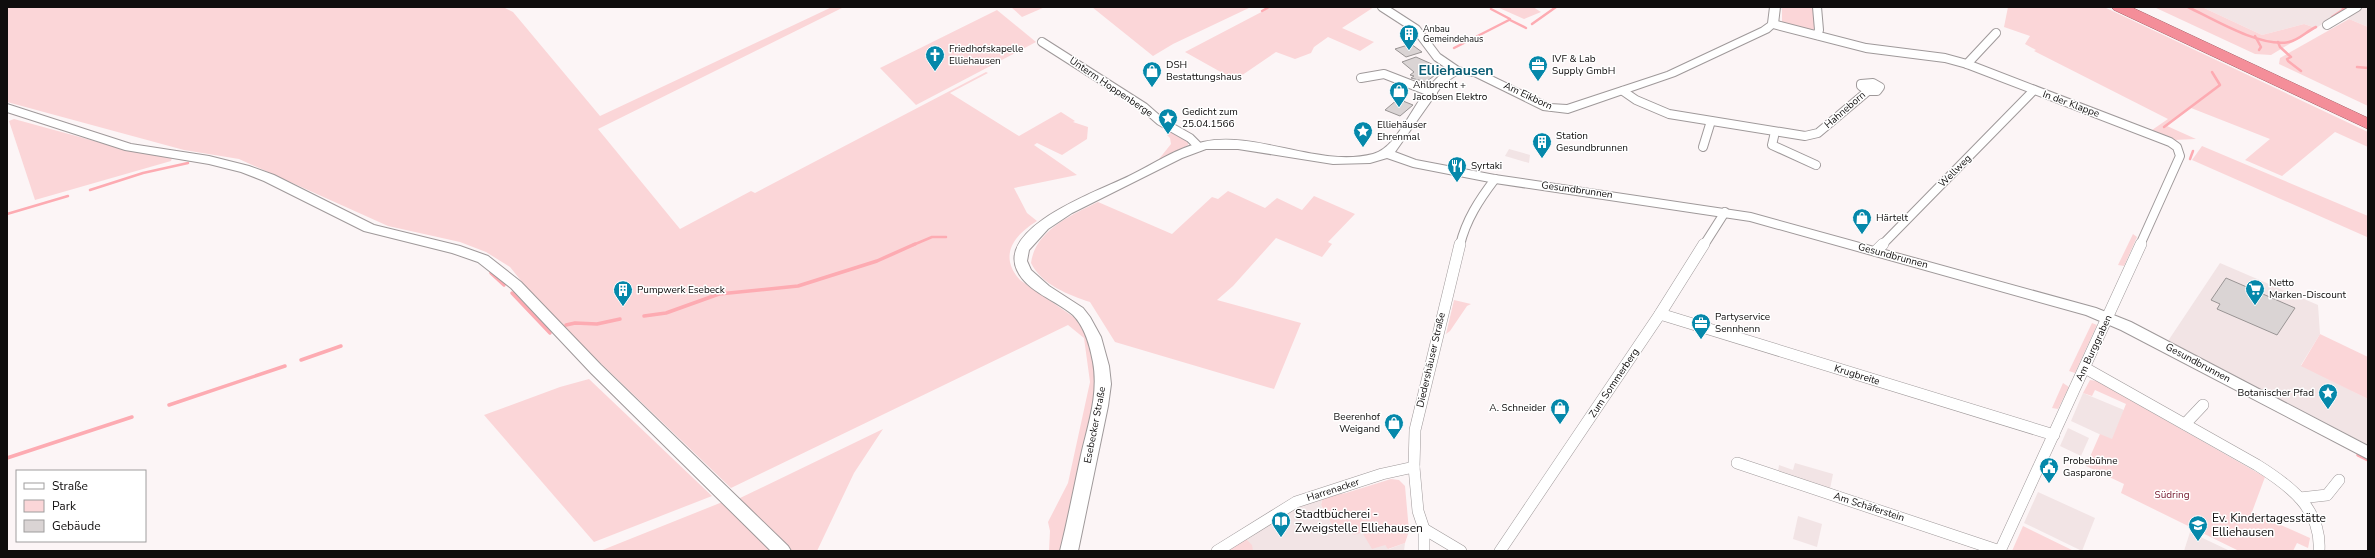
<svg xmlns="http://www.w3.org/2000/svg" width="2375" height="558" viewBox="0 0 2375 558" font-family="'Nunito Sans',sans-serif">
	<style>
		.built { fill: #f2e4e5 }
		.green { fill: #fbd6d8 }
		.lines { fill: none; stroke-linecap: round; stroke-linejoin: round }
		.stream-far1 { stroke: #fdabb2; stroke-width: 2.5 }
		.stream { stroke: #fdabb2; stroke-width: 3.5 }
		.building { fill: #dad4d4; stroke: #999494 }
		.street-far1-casing { stroke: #9f999a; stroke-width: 10 }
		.street-casing { stroke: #9f999a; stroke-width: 12 }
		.secondary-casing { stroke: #9f999a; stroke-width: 2 }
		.highway-casing { stroke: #a46168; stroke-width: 1 }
		.street-far1 { stroke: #fff; stroke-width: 8 }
		.street { stroke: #fff; stroke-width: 11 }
		.secondary { fill: #fff; fill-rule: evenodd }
		.highway { fill: #f48e99; fill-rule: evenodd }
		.labels { text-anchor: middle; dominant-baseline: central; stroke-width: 3; stroke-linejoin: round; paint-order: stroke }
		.far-poi-label { font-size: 9px; fill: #0f0d0d; stroke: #fff; text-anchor: start }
		.poi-label { font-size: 10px; fill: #0f0d0d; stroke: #fff; text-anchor: start }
		.street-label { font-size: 10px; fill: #0f0d0d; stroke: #fff }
		.park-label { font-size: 10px; fill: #75182d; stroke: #fff }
		.near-poi-label { font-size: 12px; fill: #0f0d0d; stroke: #fff; text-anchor: start }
		.district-label { font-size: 14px; font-weight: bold; fill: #095d74; stroke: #fff }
	</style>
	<rect width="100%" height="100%" fill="#fcf5f6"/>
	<g class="built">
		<polygon points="2202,7 2368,7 2368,27 2349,19 2348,9 2316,28 2304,24 2262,35"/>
		<polygon points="1509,149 1530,155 1529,163 1505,156"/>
		<polygon points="2220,263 2318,305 2320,334 2301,365 2368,399 2368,445 2168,341"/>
		<polygon points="2083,393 2124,410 2112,440 2071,421"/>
		<polygon points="2068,428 2089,438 2081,456 2060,446"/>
		<polygon points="1795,463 1833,474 1830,489 1778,472 1779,465 1793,470"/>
		<polygon points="2038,492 2095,518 2082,551 2024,523"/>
		<polygon points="1323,497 1321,505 1323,510 1385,545 1389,549 1405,543 1404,551 1226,551 1286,511"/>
		<polygon points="1798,516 1822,524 1817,547 1793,539"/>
		<polygon points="2190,532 2230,551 2184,551"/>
	</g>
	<g class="green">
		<path d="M7 7H503L513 12 600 116 832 7H844L598 129 680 229 751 191 755 193 986 72 988 73 950 93 1019 136 1061 112 1075 121 1073 122 1088 127 1087 139 1062 155 1037 143 1034 145 1077 175 1014 188 1027 213 1037 221C1014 235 998 256 1020 280L1078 320 1091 344 1097 393 1063 551H1049L1050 531 1048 522 1068 483 1090 382 1084 338 1068 325 731 488 543 308 510 267 486 252 460 242 388 226 239 159 184 150 7 102Z"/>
		<polygon points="1011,7 1045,7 1022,17"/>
		<polygon points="1092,7 1251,7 1173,44 1153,56"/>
		<polygon points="1271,7 1374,7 1342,28 1374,42 1360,51 1328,37 1314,47 1311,53 1295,59 1276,52 1235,80 1185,52"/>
		<polygon points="1497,7 1533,7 1541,12 1524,19"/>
		<polygon points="1782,7 1813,7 1815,29 1811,30 1782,23"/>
		<polygon points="2008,7 2104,7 2368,132 2368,147 2335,132 2282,176 2245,160 2270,139 2191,108 2167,126 2196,139 2174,140 2152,130 2168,119 2034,51 2036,50 2025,44 2030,36 2004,27"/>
		<polygon points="2154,7 2202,7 2262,35 2304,24 2316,28 2271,55 2255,54"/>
		<polygon points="997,10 1036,42 916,105 880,68"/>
		<polygon points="2349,19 2368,27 2368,106 2279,64 2280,58"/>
		<polygon points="14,119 109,145 172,158 171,161 35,200 9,121"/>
		<polygon points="1170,132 1188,140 1188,145 1161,160 1159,159 1171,144 1170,138 1167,135"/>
		<polygon points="2202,146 2368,216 2367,237 2192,160"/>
		<path d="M1228 191 1265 208 1277 198 1302 210 1314 196 1355 214 1328 242 1332 244 1322 257 1276 238 1233 286 1217 300 1301 323 1274 389 1115 342 1090 302C1069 295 1042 285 1031 263 1035 231 1071 215 1098 202L1172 234 1212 197 1218 199Z"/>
		<polygon points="2133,234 2137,237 2124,266 2118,265"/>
		<polygon points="1454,300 1471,304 1467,306 1450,331 1446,334"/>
		<polygon points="2092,323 2097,325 2075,373 2069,371"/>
		<polygon points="2320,334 2368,357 2368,399 2301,366"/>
		<polygon points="589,379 712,496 594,542 484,415 560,387"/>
		<polygon points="2090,380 2097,381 2265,477 2252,512 2310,538 2308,548 2297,543 2293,551 2239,551 2121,493 2124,484 2086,466 2100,434 2112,439 2126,404 2095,390 2092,396 2083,393"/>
		<polygon points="2063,383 2069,387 2058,409 2052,408"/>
		<polygon points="883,429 854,473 817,551 791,551 738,499"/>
		<polygon points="1391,479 1399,480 1405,486 1409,531 1405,543 1388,549 1385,545 1372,549 1362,532 1354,535 1348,525 1335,530 1321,505 1323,497 1346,493"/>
		<polygon points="725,501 775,551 600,551"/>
		<polygon points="2023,526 2074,551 2012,551"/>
		<polygon points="1245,538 1252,545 1253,551 1226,551"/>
	</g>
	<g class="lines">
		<g class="stream-far1">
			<path d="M2188 7C2213 19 2261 48 2289 42 2299 40 2307 31 2316 27"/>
			<polyline points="1491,9 1510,19"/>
			<polyline points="1262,11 1269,7"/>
			<polyline points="2332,17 2344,9 2342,7"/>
			<polyline points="1510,20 1526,28"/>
			<polyline points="1532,24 1556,7"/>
			<polyline points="2255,36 2261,47 2259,50"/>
			<polyline points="2278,42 2280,47 2291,57 2287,59 2288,61 2301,71"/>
			<polyline points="1454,48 1509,20"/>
			<polyline points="2357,67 2368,68"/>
			<polyline points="2164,127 2220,85 2212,72"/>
			<polyline points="2190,159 2193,151"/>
			<polyline points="90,190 143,173 188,163"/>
			<polyline points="7,214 68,196"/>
			<polyline points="913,245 932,237 946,237"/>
		</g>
		<g class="stream">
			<polyline points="491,273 504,285"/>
			<polyline points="512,293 550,333"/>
			<polyline points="644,316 666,313 719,294 798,286 877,261 915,244"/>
			<polyline points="566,325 575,323 597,324 620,319"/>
			<polyline points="301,360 341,346"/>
			<polyline points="169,405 285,366"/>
			<polyline points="2358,455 2368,460"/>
			<polyline points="7,458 132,417"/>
		</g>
	</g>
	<g class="building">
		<polygon points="1411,44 1422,52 1406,57 1395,49"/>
		<polygon points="1416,57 1443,69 1426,82 1411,78 1414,76 1410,75 1414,72 1402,62"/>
		<polygon points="1398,99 1413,105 1400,116 1385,110"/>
		<polygon points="2226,278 2295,308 2277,335 2217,309 2220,304 2211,300"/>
	</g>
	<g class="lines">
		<g class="street-far1-casing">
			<g id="street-far1">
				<polyline points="1382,7 1416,29 1437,57 1456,70"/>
				<polyline points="1817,7 1819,30 1817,35"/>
				<polyline points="1773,24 1866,48 1945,58 1967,64 2170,142 2177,147 2180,156 2140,245"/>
				<polyline points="2327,25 2357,7"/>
				<polyline points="1042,42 1144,107 1160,121 1190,138 1199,147"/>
				<polyline points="1967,64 1996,33"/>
				<polyline points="1361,78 1384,74 1433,93"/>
				<polygon points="1873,83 1880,87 1877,91 1868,91 1861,86 1861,84"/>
				<polyline points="1623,91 1636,100 1669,114 1805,136 1818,133 1868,91"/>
				<polyline points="1775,132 1772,145 1816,165"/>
				<polyline points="1703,147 1711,121"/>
				<path d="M1460 245C1466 220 1479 200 1495 179"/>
				<polyline points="1704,245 1725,212"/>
				<polyline points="1882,245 2034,90"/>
			</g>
		</g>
		<g class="street-casing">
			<g id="street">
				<polyline points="1876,251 1883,244"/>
				<polyline points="1660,314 2054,435"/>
				<path d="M2085 368 2257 465C2289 485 2322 509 2319 551"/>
				<polyline points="2185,424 2203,405"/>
				<polyline points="1737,463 2000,551"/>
				<polyline points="2300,498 2327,495 2339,480"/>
				<polyline points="1424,529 1461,551"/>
				<polyline points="1217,551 1296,502 1382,474 1414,467"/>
				<polyline points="1424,551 1424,529 1418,511 1414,467 1415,430 1460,244"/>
				<polyline points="1500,551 1660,314 1704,244"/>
				<polyline points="2000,551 2141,244"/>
			</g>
		</g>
		<g class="secondary-casing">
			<g id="secondary">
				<path d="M1770 7H1780L1778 24 1769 32 1675 76 1568 113 1543 110 1474 76 1458 74 1443 84 1395 152 1416 160 1495 175 1751 213 2096 308 2131 322 2368 446V459L2121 330 2086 315 1750 221 1495 183 1413 167 1387 158 1370 163 1333 164 1238 149H1206L1182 158 1072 213 1048 229 1029 250 1027 261 1031 270 1049 286 1083 308 1090 317 1101 337 1109 366 1111 384 1108 406 1078 551H1060C1068 519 1074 487 1081 455 1088 424 1099 394 1093 362 1090 346 1085 327 1073 315 1056 300 1027 292 1017 270 997 226 1101 190 1129 176 1154 164 1176 148 1203 142 1256 130 1318 168 1373 154 1405 146 1419 76 1456 67L1481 71 1550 104 1567 105 1667 72 1761 28 1768 23Z"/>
				<polygon points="7,104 131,144 209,156 249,166 274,175 374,225 460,246 488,256 521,282 601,365 788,546 791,551 771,551 591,373 511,288 478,262 452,253 364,231 264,181 241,172 209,164 125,150 7,112"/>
			</g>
		</g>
		<g class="highway-casing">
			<polygon id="highway" points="2112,7 2131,7 2368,118 2368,129 2114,10"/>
		</g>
		<use href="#street-far1" class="street-far1"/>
		<use href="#street" class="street"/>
		<use href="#secondary" class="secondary"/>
		<use href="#highway" class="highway"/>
	</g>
	<defs>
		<g id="building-pin" transform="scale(1)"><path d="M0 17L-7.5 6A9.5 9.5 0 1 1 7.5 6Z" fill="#0588aa" stroke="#fff"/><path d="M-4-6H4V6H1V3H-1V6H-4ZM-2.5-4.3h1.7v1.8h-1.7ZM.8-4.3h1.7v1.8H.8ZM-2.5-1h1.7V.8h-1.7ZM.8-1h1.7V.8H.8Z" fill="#fff"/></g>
		<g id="church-pin" transform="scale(1)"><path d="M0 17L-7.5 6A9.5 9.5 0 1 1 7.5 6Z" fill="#0588aa" stroke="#fff"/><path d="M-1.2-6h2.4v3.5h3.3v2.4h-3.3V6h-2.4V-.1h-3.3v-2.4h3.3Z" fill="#fff"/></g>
		<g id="office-pin" transform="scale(1)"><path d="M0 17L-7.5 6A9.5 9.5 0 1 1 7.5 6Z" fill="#0588aa" stroke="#fff"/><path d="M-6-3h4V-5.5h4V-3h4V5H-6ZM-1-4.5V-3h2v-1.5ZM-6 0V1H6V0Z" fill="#fff"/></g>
		<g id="shop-pin" transform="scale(1)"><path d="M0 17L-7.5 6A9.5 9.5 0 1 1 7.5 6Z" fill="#0588aa" stroke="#fff"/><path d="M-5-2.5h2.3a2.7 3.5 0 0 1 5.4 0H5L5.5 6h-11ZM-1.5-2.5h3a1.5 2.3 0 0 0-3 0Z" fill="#fff"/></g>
		<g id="sight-pin" transform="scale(1)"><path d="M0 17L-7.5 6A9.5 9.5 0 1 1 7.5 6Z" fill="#0588aa" stroke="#fff"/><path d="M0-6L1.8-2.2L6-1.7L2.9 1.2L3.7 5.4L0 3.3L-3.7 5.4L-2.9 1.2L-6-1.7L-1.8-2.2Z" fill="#fff"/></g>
		<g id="restaurant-pin" transform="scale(1)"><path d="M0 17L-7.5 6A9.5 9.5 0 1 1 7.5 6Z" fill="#0588aa" stroke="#fff"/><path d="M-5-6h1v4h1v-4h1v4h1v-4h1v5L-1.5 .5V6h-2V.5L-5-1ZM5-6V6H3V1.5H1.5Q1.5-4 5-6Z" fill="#fff"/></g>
		<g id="supermarket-pin" transform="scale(1)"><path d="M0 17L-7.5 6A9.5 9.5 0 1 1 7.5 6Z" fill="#0588aa" stroke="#fff"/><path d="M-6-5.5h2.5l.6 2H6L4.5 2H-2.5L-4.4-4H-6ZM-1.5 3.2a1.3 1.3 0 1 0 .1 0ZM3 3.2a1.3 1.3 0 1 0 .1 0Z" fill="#fff"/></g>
		<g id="civic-pin" transform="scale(1)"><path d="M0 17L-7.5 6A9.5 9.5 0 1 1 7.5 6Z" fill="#0588aa" stroke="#fff"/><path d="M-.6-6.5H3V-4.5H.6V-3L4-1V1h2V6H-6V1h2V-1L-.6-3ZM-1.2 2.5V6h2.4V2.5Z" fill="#fff"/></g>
		<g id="library-pin" transform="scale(1)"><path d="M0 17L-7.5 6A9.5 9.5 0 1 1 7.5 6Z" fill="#0588aa" stroke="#fff"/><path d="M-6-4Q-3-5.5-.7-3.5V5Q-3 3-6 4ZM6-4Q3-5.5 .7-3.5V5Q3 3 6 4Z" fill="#fff"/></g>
		<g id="school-pin" transform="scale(1)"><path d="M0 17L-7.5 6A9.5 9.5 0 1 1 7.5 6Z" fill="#0588aa" stroke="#fff"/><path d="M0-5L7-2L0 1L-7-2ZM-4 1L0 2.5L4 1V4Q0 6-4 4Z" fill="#fff"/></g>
	</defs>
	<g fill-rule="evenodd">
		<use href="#building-pin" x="1409" y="34"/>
		<use href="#church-pin" x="935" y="55"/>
		<use href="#office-pin" x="1538" y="65"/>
		<use href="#shop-pin" x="1152" y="71"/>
		<use href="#shop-pin" x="1399" y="91"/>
		<use href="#sight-pin" x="1168" y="118"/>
		<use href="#sight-pin" x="1363" y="131"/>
		<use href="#building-pin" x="1542" y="142"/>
		<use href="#restaurant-pin" x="1457" y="166"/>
		<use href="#shop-pin" x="1862" y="218"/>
		<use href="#supermarket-pin" x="2255" y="289"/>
		<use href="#building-pin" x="623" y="290"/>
		<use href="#office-pin" x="1701" y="323"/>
		<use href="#sight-pin" x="2328" y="393"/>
		<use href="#shop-pin" x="1560" y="408"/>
		<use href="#shop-pin" x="1394" y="423"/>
		<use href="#civic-pin" x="2049" y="467"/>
		<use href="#library-pin" x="1281" y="521"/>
		<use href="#school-pin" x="2198" y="525"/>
	</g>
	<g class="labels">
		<g class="far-poi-label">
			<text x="1423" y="29">Anbau<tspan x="1423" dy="10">Gemeindehaus</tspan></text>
		</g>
		<g class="poi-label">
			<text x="949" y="49">Friedhofskapelle<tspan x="949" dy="12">Elliehausen</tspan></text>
			<text x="1552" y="59">IVF &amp; Lab<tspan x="1552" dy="12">Supply GmbH</tspan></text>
			<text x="1166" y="65">DSH<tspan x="1166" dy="12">Bestattungshaus</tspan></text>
			<text x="1413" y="85">Ahlbrecht +<tspan x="1413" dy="12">Jacobsen Elektro</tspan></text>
			<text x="1182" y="112">Gedicht zum<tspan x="1182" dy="12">25.04.1566</tspan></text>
			<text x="1377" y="125">Elliehäuser<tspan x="1377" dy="12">Ehrenmal</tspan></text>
			<text x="1556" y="136">Station<tspan x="1556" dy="12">Gesundbrunnen</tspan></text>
			<text x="1471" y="166">Syrtaki</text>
			<text x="1876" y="218">Härtelt</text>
			<text x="2269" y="283">Netto<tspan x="2269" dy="12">Marken-Discount</tspan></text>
			<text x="637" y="290">Pumpwerk Esebeck</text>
			<text x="1715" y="317">Partyservice<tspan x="1715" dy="12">Sennhenn</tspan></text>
			<text x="2314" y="393" text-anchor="end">Botanischer Pfad</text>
			<text x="1546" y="408" text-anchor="end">A. Schneider</text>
			<text x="1380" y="417" text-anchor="end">Beerenhof<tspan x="1380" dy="12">Weigand</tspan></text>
			<text x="2063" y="461">Probebühne<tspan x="2063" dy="12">Gasparone</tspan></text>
		</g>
		<g class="street-label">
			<text transform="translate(1111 87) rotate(34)">Unterm Hoppenberge</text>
			<text transform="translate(1528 96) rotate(25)">Am Eikborn</text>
			<text transform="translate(2071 104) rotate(20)">In der Klappe</text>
			<text transform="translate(1845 110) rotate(-41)">Hahneborn</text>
			<text transform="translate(1955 171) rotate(-45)">Wellweg</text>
			<text transform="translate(1577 190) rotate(8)">Gesundbrunnen</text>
			<text transform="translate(1893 256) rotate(15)">Gesundbrunnen</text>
			<text transform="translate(2094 348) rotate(-65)">Am Burggraben</text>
			<text transform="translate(1431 360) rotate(-77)">Diedershäuser Straße</text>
			<text transform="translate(2198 363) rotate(28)">Gesundbrunnen</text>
			<text transform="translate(1857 375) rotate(17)">Krugbreite</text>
			<text transform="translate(1614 383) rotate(-56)">Zum Sommerberg</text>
			<text transform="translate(1095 425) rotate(-79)">Esebecker Straße</text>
			<text transform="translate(1333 490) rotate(-18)">Harrenacker</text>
			<text transform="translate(1869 507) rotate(18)">Am Schäferstein</text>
		</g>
		<g class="park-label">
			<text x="2172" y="495">Südring</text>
		</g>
		<g class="near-poi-label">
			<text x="1295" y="514">Stadtbücherei -<tspan x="1295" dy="14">Zweigstelle Elliehausen</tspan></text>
			<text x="2212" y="518">Ev. Kindertagesstätte<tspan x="2212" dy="14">Elliehausen</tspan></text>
		</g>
		<g class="district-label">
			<text x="1456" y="70">Elliehausen</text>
		</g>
	</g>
	<rect width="2375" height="558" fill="none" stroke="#0f0d0d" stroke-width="16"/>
	<rect x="16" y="470" width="130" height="72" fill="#ffffff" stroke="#9f9e9e"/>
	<rect x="24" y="483" width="20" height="6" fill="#ffffff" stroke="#9f9e9e"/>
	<text x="52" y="490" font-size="12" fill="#0f0d0d">Straße</text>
	<rect x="24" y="500" width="20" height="12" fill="#fbd6d8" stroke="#9f9e9e"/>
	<text x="52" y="510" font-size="12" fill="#0f0d0d">Park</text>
	<rect x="24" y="520" width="20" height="12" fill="#dad4d4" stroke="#9f9e9e"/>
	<text x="52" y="530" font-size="12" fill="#0f0d0d">Gebäude</text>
</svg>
